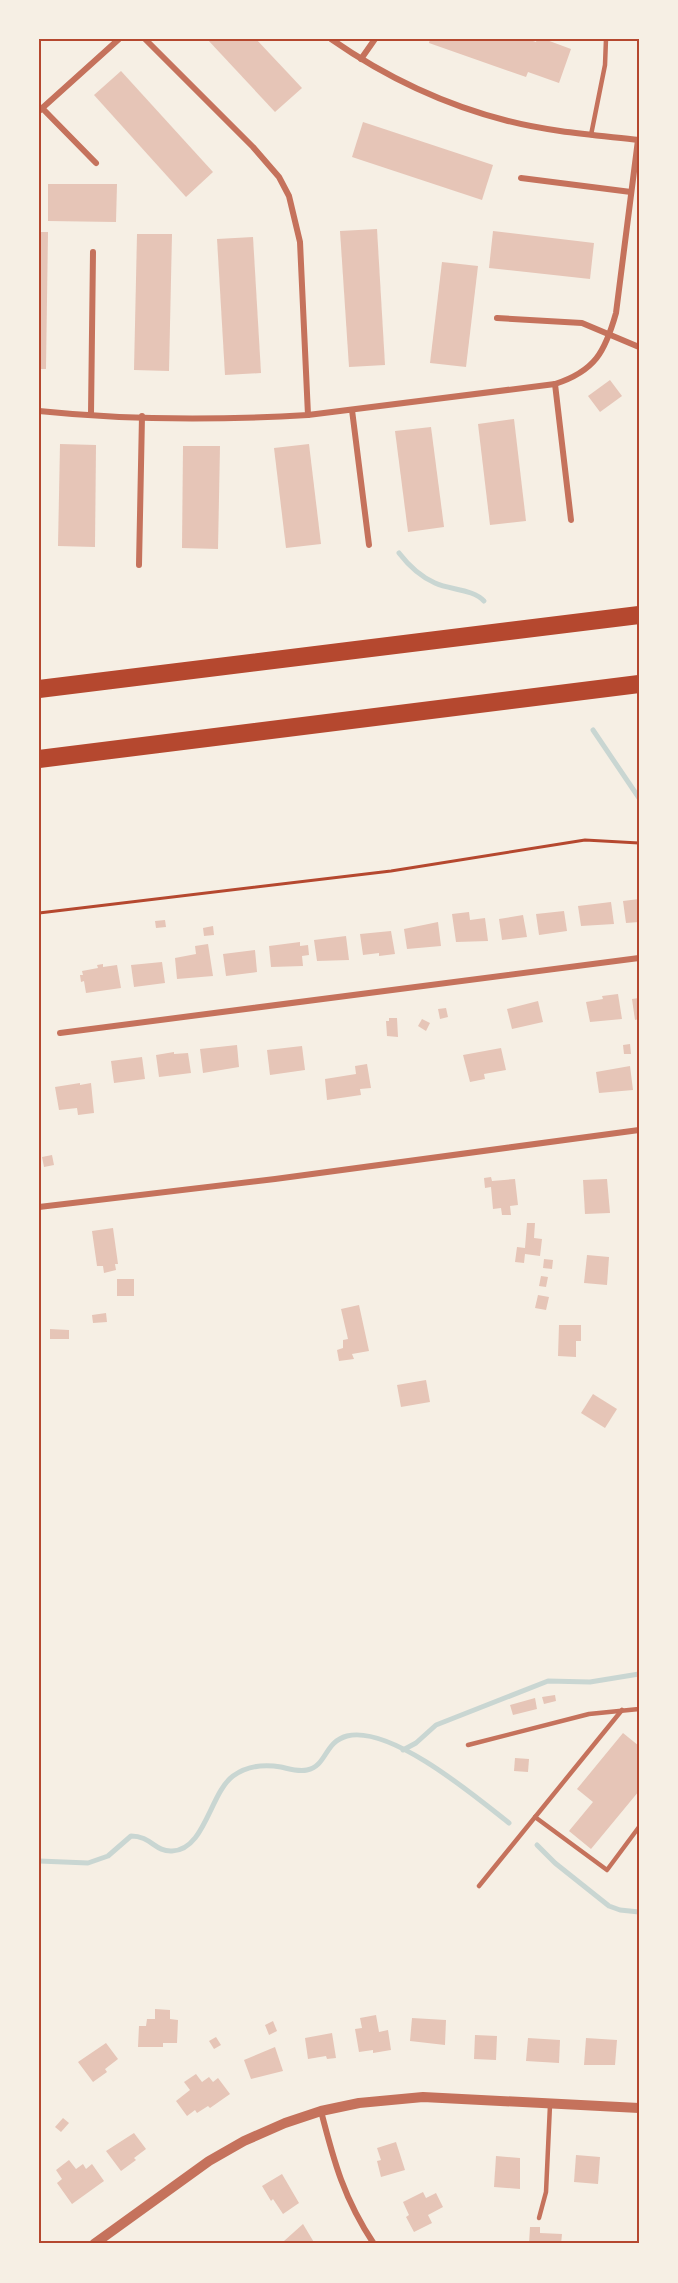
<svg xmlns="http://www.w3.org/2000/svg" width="678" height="2283" viewBox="0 0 678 2283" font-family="'IBM Plex Sans',sans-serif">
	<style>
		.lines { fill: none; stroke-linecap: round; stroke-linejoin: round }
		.stream { stroke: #c9d6d2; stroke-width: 5 }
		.building { fill: #e6c5b7 }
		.path { stroke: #b5482f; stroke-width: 3 }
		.service { stroke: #c5725c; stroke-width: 4.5 }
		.minor { stroke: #c5725c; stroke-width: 6 }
		.tertiary { stroke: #c5725c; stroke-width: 10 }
		.motorway { stroke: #b5482f; stroke-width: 18 }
		.neatline { fill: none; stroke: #b5482f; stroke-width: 2 }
	</style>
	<rect width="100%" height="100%" fill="#f6efe4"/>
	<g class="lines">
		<g class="stream">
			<path d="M399 553C409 566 419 576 435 583 450 590 473 589 484 601"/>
			<polyline points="593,730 639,798"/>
			<polyline points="403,1750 416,1743 436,1725 548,1681 590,1682 639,1674"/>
			<polyline points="537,1845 555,1863 609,1906 620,1910 639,1912"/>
			<path d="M39 1861 88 1863 108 1856 131 1836C151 1836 155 1852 172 1851 205 1850 210 1793 233 1776 247 1766 264 1764 281 1767 290 1769 298 1772 307 1770 327 1766 324 1742 347 1736 391 1725 476 1797 509 1823"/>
		</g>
	</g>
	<g class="building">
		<polygon points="207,39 256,39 302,88 275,112"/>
		<polygon points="430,39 527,39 536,42 537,39 544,39 571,49 559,83 528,72 526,77 429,43"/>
		<polygon points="121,71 213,172 186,197 94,95"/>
		<polygon points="363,122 493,165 482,200 352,157"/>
		<polygon points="48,184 117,184 116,222 48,221"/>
		<polygon points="377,229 385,365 349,367 340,231"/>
		<polygon points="493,231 594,243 590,279 489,268"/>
		<polygon points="39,232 48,232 46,369 39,369"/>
		<polygon points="137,234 172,234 169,371 134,370"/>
		<polygon points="253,237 261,373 225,375 217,239"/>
		<polygon points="442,262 478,266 466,367 430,363"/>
		<polygon points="610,380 622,396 600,412 588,396"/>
		<polygon points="514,419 526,521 490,525 478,424"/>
		<polygon points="431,427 444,527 408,532 395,431"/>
		<polygon points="60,444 96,445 95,547 58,546"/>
		<polygon points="309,444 321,544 286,548 274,448"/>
		<polygon points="183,446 220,446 218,549 182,548"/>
		<polygon points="639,899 639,922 626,923 623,901"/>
		<polygon points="611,902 614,924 581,926 578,906"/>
		<polygon points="564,911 567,931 539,935 536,914"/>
		<polygon points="469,912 470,920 485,918 488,941 456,942 452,914"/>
		<polygon points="523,915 527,937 502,940 499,919"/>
		<polygon points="165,920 166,927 156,928 155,921"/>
		<polygon points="438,922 441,946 407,949 404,929"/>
		<polygon points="213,926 214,935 204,936 203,928"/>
		<polygon points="391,931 395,954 379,956 379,953 363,955 360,934"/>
		<polygon points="346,936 349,960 317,961 314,940"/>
		<polygon points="300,942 300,946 308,945 309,955 302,956 303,966 271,967 269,946"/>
		<polygon points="208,944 213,976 177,979 175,958 196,954 195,946"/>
		<polygon points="255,950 257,972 226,976 223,954"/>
		<polygon points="162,962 165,983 134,987 131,965"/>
		<polygon points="103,964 103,967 117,965 121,988 86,993 84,981 81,982 80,975 83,975 82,971 98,968 97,965"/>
		<polygon points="618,994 622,1019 590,1022 586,1002 603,999 602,996"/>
		<polygon points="639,998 639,1019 635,1020 632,999"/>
		<polygon points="538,1001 543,1022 512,1029 507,1009"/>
		<polygon points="446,1008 448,1017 440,1019 438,1009"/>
		<polygon points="389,1018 397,1018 398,1037 387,1036 386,1021 389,1021"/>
		<polygon points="422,1019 430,1023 426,1031 418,1026"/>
		<polygon points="630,1044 631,1054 624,1054 623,1045"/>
		<polygon points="237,1045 239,1067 203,1073 200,1049"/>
		<polygon points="302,1046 305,1070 270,1075 267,1050"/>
		<polygon points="501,1048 506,1070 484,1074 485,1079 470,1082 463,1055"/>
		<polygon points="174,1052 174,1054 188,1053 191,1073 159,1077 156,1055"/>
		<polygon points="142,1057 145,1079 114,1083 111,1061"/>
		<polygon points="367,1064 371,1088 360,1089 361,1095 327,1100 325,1079 356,1074 355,1066"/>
		<polygon points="630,1066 633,1090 599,1093 596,1072"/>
		<polygon points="80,1083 80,1085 91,1083 94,1113 78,1115 77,1108 59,1110 55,1087"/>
		<polygon points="52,1155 54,1165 44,1167 42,1157"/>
		<polygon points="491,1177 492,1181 515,1179 518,1205 510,1206 511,1215 502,1215 501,1208 493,1209 491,1187 485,1188 484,1178"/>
		<polygon points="607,1179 610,1213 585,1214 583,1180"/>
		<polygon points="527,1223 535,1223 534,1238 542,1239 540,1256 525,1254 524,1263 515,1262 517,1247 525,1248"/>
		<polygon points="113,1228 118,1264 115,1264 116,1270 104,1273 103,1266 97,1266 92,1231"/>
		<polygon points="587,1255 609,1257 607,1285 584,1283"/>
		<polygon points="544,1259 553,1260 552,1269 543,1268"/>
		<polygon points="541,1276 548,1277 546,1287 539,1286"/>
		<rect x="117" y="1279" width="17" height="17"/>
		<polygon points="538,1295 549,1297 546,1310 535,1308"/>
		<polygon points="359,1305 369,1351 352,1354 354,1359 339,1361 337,1350 343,1348 343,1340 348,1339 341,1309"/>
		<polygon points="106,1313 107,1322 93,1323 92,1315"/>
		<polygon points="559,1325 581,1325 581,1341 576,1341 576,1357 558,1356"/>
		<polygon points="50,1329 69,1330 69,1339 50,1339"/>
		<polygon points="426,1380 430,1402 401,1407 397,1385"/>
		<polygon points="593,1394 617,1409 605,1428 581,1413"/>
		<polygon points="555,1695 556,1701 544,1704 542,1697"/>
		<polygon points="535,1698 537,1709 513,1715 510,1705"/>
		<polygon points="623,1733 639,1746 639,1791 591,1849 569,1831 593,1802 577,1789"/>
		<polygon points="515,1758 529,1759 528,1772 514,1771"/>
		<polygon points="155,2009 170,2010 170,2019 178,2020 177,2043 163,2043 163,2047 138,2047 139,2026 146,2026 147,2019 155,2019"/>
		<polygon points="376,2015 379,2032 388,2030 391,2050 373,2053 373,2050 359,2052 355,2029 362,2028 360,2018"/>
		<polygon points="412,2018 446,2020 445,2045 410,2041"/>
		<polygon points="273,2021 277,2031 269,2035 265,2025"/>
		<polygon points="332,2033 336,2058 327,2059 326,2056 308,2059 305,2038"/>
		<polygon points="475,2035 497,2036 496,2060 474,2059"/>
		<polygon points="216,2037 221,2045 214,2049 209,2041"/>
		<polygon points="528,2038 560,2040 559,2063 526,2061"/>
		<polygon points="586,2038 617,2040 615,2065 584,2065"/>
		<polygon points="106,2043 118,2059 105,2069 107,2072 93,2082 78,2062"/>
		<polygon points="275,2047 283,2071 251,2079 244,2060"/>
		<polygon points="196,2074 202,2082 209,2077 213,2082 218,2078 230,2094 210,2108 208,2106 197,2113 195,2110 187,2116 176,2101 190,2090 184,2082"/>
		<polygon points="63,2118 69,2123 61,2132 55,2127"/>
		<polygon points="134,2133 146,2149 134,2158 136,2160 121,2171 106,2151"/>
		<polygon points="396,2142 405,2170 381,2177 377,2161 381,2160 377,2148"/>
		<polygon points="576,2155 600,2157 598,2184 574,2182"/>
		<polygon points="496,2156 520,2158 520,2189 494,2187"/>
		<polygon points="69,2160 76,2169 83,2164 86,2169 92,2164 104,2181 72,2204 57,2183 62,2179 56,2170"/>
		<polygon points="282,2174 299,2203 283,2214 273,2199 271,2201 262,2186"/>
		<polygon points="423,2192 426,2198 436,2193 443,2207 428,2215 432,2223 414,2232 406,2217 409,2215 403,2202"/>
		<polygon points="303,2224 315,2244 286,2244 284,2241"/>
		<polygon points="530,2227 540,2227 540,2233 562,2234 561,2244 529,2244"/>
	</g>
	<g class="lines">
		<polyline class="path" points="39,913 391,871 585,840 639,843"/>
		<g class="service">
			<polyline points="591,135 605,65 606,39"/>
			<polyline points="468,1745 589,1714 639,1709"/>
			<polyline points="535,1817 607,1870 639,1827"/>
			<polyline points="479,1886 622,1710"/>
			<polyline points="539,2218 546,2192 550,2105"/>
		</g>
		<g class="minor">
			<polyline points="145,39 253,147 279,177 289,196 300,242 308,415"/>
			<path d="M331 39C384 76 445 105 508 121 551 132 595 135 639 140"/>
			<polyline points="361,59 375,39"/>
			<polyline points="42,108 96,163"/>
			<polyline points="39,111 119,39"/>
			<polyline points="521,178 631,192"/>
			<polyline points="497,318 582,323 639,347"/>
			<polyline points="555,384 571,520"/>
			<polyline points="352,410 369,545"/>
			<path d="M39 411C125 420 222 420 308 415L555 384C595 371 605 352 616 313L638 140"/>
			<polyline points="91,414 93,252"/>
			<polyline points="139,565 142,416"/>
			<polyline points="60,1033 639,958"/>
			<polyline points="39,1207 275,1179 639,1130"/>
			<path d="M321 2111C334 2162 344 2199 374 2244"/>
		</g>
		<polyline class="tertiary" points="94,2244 209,2161 244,2141 285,2123 321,2111 359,2103 423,2097 639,2108"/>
		<g class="motorway">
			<polyline points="39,689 639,615"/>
			<polyline points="39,759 639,684"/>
		</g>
	</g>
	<rect width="678" height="2283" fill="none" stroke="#f6efe4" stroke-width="81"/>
	<rect x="40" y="40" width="598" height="2202" class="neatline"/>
</svg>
